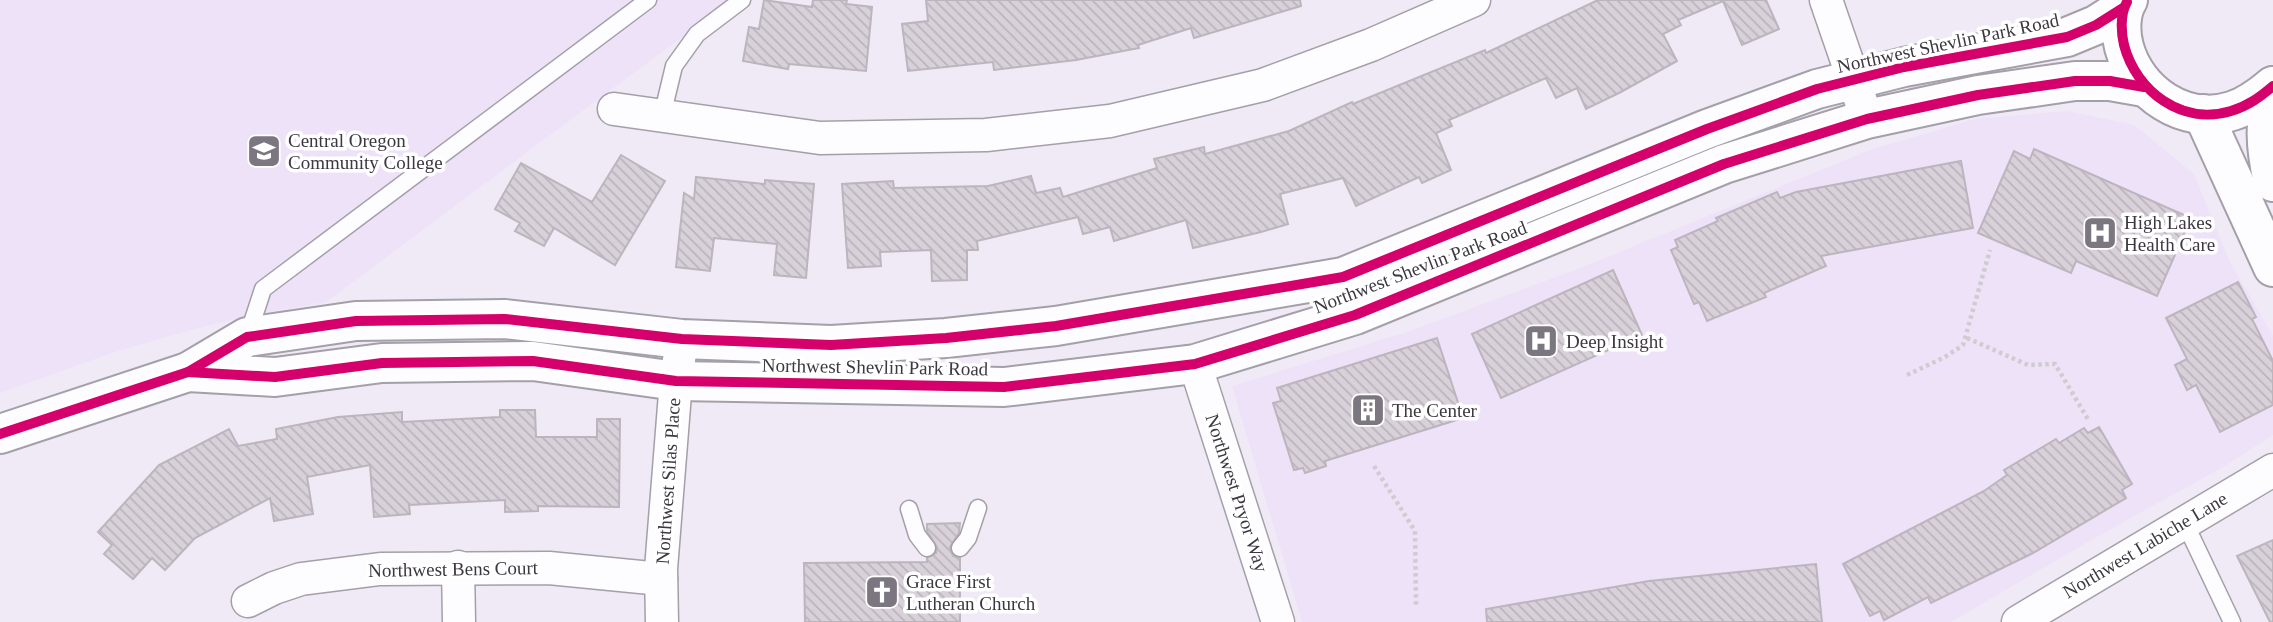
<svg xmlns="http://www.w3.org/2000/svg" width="2273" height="622" viewBox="0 0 2273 622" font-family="Georgia,serif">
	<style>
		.built { fill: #eee2f9 }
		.building { fill: url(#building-back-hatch); stroke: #bcb5bd; stroke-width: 2 }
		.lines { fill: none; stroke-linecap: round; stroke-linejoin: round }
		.lane-casing { stroke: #a49fa8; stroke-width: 19 }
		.street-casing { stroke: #a49fa8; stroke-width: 35 }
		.secondary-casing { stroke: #a49fa8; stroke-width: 42 }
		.path { stroke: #cfccd0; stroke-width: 4.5; stroke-dasharray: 3.5 3.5; stroke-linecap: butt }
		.lane { stroke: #fdfcfe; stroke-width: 16 }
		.street { stroke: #fdfcfe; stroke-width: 32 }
		.secondary { stroke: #fdfcfe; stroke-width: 38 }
		.cycleway-casing { stroke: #fff; stroke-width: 15 }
		.cycleway { stroke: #d6006c; stroke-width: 10 }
		.labels { text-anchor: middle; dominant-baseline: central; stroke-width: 7; stroke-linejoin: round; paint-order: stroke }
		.street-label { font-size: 19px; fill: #3c3741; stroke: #fff }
		.poi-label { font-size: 19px; fill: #3c3741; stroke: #fff; text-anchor: start }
	</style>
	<defs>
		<pattern id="building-back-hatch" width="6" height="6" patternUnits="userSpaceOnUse" patternTransform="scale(1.75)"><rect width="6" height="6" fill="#d9d1da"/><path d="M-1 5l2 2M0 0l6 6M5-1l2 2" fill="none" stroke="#bbb4bc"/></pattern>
	</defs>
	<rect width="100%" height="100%" fill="#f0eaf6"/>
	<g class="built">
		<polygon points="0,0 732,0 326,302 251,315 172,335 112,353 0,393"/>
		<polygon points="2067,111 2134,125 2194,174 2230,262 2273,336 2273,435 2225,466 2086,543 1951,622 1302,622 1232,386 1407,332 1575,270 1870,150 1975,119"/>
	</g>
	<g class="building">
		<polygon points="764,0 812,7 813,0 847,0 846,4 872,7 866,71 789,64 788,69 743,61 749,27 759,29"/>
		<polygon points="926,0 1300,0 1301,6 1194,38 1191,28 1138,45 1139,48 1076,60 994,70 993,62 908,71 902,24 928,21"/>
		<polygon points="1598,0 1766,0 1779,29 1742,45 1723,1 1678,20 1681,25 1663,34 1677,61 1619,93 1586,109 1577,88 1556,98 1546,78 1449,120 1452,126 1436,133 1451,170 1422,183 1419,177 1356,206 1343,178 1280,194 1288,224 1261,232 1193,248 1186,220 1114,241 1110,227 1083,234 1078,217 977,241 978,250 967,250 967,280 932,281 931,250 880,252 881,266 848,268 842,184 893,181 894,188 988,186 1031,176 1036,193 1060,188 1063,197 1157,168 1154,159 1204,147 1205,154 1289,131 1352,102 1353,104 1485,50 1486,53"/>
		<polygon points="2034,149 2191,218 2157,296 2076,261 2071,273 1978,233 2014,151 2030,159"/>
		<polygon points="621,155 665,181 615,265 554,228 544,246 515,231 520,223 495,209 521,163 592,202"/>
		<polygon points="1961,161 1973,228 1821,256 1826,266 1764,293 1766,297 1707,321 1699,302 1694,304 1671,250 1678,247 1675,240 1718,221 1716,218 1777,192 1780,198 1796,192"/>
		<polygon points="696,177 765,184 765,180 814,184 806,278 774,275 777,244 714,238 710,271 676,267 684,193 694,199"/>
		<polygon points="1613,270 1642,335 1501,398 1472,334"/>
		<polygon points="2238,282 2256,317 2252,319 2273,361 2273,405 2220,432 2196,385 2187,390 2175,365 2187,359 2166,318"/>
		<polygon points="1437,338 1463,418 1325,461 1326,466 1305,473 1303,468 1294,470 1273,403 1281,401 1277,388"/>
		<polygon points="500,410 535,410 536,437 597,437 597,419 620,419 619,507 538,506 538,511 505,512 505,500 409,505 410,514 374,517 370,465 307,477 313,514 274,521 270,498 195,538 165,570 152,558 133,579 104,554 112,545 98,532 159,465 229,429 238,446 277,439 276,429 338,417 402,412 402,422 500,417"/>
		<polygon points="2099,427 2132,484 2122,490 2126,498 2033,553 1931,603 1928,597 1884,620 1880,611 1870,616 1843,564 1984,491 2007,475 2004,470 2056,439 2059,443 2084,428 2088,433"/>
		<polygon points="960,523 959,533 950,547 953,556 960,558 960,622 805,622 804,563 927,562 927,558 936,553 937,547 927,531 927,524"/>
		<polygon points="2273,540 2273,622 2270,622 2237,556"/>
		<polygon points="1816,564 1822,622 1487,622 1486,609 1649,581"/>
	</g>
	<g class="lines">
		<g class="lane-casing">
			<g id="lane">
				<polyline points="662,116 674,66 697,34 742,0"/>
				<polyline points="248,335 263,289 648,0"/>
				<polyline points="909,509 917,535 927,548"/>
				<polyline points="2184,521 2232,622"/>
				<polyline points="960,548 968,538 978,508"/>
			</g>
		</g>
		<g class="street-casing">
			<g id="street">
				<polyline points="1826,0 1867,119"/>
				<polyline points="614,109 820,138 986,135 1110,121 1263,85 1371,45 1474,0"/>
				<polyline points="1195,364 1278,622"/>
				<polyline points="458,567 459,622"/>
				<polyline points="248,601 274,588 301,579 380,569 549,568 661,579"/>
				<polyline points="662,622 661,569 676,381 682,339"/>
				<polyline points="2018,622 2273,470"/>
			</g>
		</g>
		<g class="secondary-casing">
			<g id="secondary">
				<path d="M2128 0C2120 13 2120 32 2124 47 2136 92 2184 126 2232 111 2248 106 2260 97 2273 86"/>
				<path d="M2273 86C2264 122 2265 146 2273 182"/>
				<polyline points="2203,114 2273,267"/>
				<polyline points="188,372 275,377 382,363 533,361 676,381 1004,387 1195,364 1355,315 1724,164 1867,119 1978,95 2075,81 2110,81 2144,87"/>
				<polyline points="0,434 188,372 247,337 356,321 505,319 682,339 831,345 946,338 1056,326 1343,277 1707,129 1817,89 1904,67 2067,37 2096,25 2123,8"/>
			</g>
		</g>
		<g class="path">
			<polyline points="1967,338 2028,365 2055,364 2089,421"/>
			<polyline points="1907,375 1945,357 1963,345 1990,250"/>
			<polyline points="1374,466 1415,531 1416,606"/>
		</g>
		<use href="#lane" class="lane"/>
		<use href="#street" class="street"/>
		<use href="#secondary" class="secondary"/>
		<g class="cycleway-casing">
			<g id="cycleway">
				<path d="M2127 2C2120 14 2121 32 2124 45 2136 91 2182 126 2231 111 2248 106 2260 97 2273 86"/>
				<polyline points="188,372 275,377 382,363 533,361 676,381 1004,387 1195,364 1355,315 1724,164 1867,119 1978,95 2075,81 2110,81 2144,87"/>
				<polyline points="0,434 188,372 247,337 356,321 505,319 682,339 831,345 946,338 1056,326 1343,277 1707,129 1817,89 1904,67 2067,37 2096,25 2123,8"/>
			</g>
		</g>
		<use href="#cycleway" class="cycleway"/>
	</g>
	<defs>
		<g id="university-square" transform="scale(1.75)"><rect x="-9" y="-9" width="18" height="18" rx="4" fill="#7b7680" stroke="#fff"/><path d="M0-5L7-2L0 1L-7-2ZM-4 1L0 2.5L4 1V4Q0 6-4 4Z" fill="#fff"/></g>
		<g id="hospital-square" transform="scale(1.75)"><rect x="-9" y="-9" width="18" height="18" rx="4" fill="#7b7680" stroke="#fff"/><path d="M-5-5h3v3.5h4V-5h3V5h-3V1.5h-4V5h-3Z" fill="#fff"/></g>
		<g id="building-square" transform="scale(1.75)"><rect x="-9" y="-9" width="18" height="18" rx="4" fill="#7b7680" stroke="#fff"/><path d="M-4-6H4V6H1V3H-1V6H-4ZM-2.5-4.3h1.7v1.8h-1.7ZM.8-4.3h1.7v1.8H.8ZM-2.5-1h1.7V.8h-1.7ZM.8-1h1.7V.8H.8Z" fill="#fff"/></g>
		<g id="church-square" transform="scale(1.75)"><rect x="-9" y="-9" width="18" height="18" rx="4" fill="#7b7680" stroke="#fff"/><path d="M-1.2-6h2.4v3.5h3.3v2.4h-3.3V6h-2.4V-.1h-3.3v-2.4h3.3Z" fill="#fff"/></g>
	</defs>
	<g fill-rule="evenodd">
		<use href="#university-square" x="264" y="151"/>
		<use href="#hospital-square" x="2100" y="233"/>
		<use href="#hospital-square" x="1541" y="341"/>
		<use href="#building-square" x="1368" y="410"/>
		<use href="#church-square" x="882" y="592"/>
	</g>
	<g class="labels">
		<g class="street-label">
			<text transform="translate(1948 43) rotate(-12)">Northwest Shevlin Park Road</text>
			<text transform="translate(1420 267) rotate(-21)">Northwest Shevlin Park Road</text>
			<text transform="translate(875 367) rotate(1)">Northwest Shevlin Park Road</text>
			<text transform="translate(668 481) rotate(-86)">Northwest Silas Place</text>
			<text transform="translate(1237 493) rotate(72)">Northwest Pryor Way</text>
			<text transform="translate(2145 545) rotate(-31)">Northwest Labiche Lane</text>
			<text transform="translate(453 569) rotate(-1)">Northwest Bens Court</text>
		</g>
		<g class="poi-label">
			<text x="288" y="140">Central Oregon<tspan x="288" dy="22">Community College</tspan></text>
			<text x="2124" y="222">High Lakes<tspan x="2124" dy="22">Health Care</tspan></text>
			<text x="1566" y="341">Deep Insight</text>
			<text x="1392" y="410">The Center</text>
			<text x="906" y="581">Grace First<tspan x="906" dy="22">Lutheran Church</tspan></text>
		</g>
	</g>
</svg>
